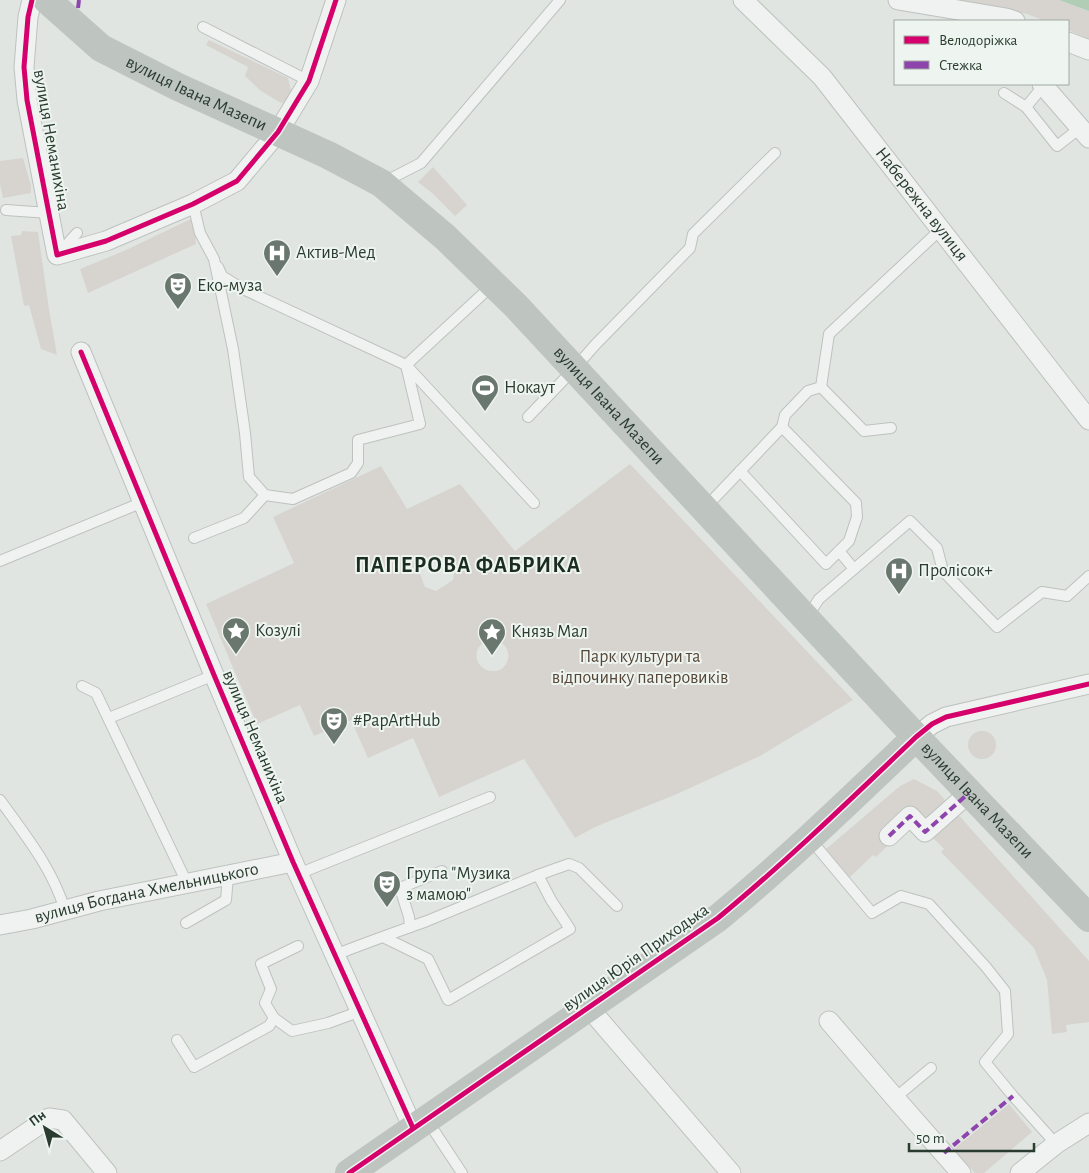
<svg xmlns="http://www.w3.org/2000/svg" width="1089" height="1173" viewBox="0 0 1089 1173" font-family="'Alegreya Sans',sans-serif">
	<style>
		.green { fill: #d7d4cf; fill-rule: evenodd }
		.water { fill: #b1cdb6 }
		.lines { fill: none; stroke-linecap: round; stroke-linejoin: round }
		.lane-casing { stroke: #bdc2bf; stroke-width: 12 }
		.street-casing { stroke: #bdc2bf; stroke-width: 21 }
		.lane { stroke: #eff2f0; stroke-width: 10 }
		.street { stroke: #eff2f0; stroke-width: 19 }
		.secondary { stroke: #bec4c0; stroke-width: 28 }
		.quiet { stroke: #8e44ad; stroke-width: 4; stroke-dasharray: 8 4; stroke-linecap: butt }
		.cycleway-casing { stroke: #eef4ef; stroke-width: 8 }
		.cycleway { stroke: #d6006c; stroke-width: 5 }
		.labels { text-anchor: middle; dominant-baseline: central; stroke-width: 4; stroke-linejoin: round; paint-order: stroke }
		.street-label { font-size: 18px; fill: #293c2f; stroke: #eef4ef }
		.poi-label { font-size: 18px; fill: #293c2f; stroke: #eef4ef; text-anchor: start }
		.park-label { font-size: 18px; fill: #564638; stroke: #eef4ef }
		.district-label { font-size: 22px; font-weight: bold; letter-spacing: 1px; fill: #1b2d21; stroke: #eef4ef }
	</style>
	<rect width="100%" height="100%" fill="#e0e5e2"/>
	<g class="green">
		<polygon points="955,0 1059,0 1089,11 1089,39 1068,30 1068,21 1045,21 1027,14"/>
		<polygon points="209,40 288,78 291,90 288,102 281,103 261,91 245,76 248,67 206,45"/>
		<polygon points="23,158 31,186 31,193 3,198 0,184 0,161"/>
		<polygon points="433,167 467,205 455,216 432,193 418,182"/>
		<polygon points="193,218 196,244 88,293 80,269 126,250"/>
		<polygon points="22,231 38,232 49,309 57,355 41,349 29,305 24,306 11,236 21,235"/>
		<path d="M630 464 853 700 760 756 677 794 595 827 575 838 524 759 439 797 413 738 368 758 351 720 314 736 300 705 257 724 206 604 294 563 273 517 381 466 407 509 460 484 515 551ZM438 557 451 559 455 565 453 580 436 591 425 587 419 571 425 558ZM492 639C503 641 512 650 507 662 505 667 500 671 495 671 474 673 468 644 492 639Z"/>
		<circle cx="982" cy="745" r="14"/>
		<polygon points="914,779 937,791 1089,961 1089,1022 1066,1025 1067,1032 1052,1034 1047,980 1034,948 941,852 944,849 907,812 911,823 876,857 873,855 849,878 825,850 900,786"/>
		<polygon points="1009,1104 1032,1132 984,1173 975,1173 954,1149"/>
	</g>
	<polygon class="water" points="1059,0 1089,0 1089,11"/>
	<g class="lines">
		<g class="lane-casing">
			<g id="lane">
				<polyline points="203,27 309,81"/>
				<polyline points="1004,93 1026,107 1057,146 1080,128"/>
				<polyline points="1026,107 1044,85"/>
				<polyline points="384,182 421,163 560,0"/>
				<polyline points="193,204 200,233 214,259 233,349 245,433 249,477 265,495 293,499 351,473 358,463 358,440 420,424 406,365 485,292 487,282"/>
				<polyline points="6,210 49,213"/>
				<polyline points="60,252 77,233"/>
				<polyline points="218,267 222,276 243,289 406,365 534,503"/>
				<polyline points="821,387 864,431 891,428"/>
				<polyline points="528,417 574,369 595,345 690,248 693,234 775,153"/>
				<polyline points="740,471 826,564 849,541 857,517 856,503 782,427"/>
				<polyline points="705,508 782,427 785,415 808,391 821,387 829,334 940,230"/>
				<polyline points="194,538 244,518 265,495"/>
				<polyline points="839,551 854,569"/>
				<polyline points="0,561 143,502"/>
				<polyline points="807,617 819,599 910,521 937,548 943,571 997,627 1042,592 1067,596 1089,576"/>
				<polyline points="82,686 96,693 187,883"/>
				<polyline points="109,718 214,675"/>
				<path d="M0 800C26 836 52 868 65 910"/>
				<polyline points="810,839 872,913 901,896 929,904 986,967 1005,991 1008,1034 985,1062 1013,1096 1056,1144"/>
				<polyline points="298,874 490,797"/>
				<polyline points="538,875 569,864 579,868 617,906"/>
				<polyline points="186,923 226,900 228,876"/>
				<polyline points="410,927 409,917 400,888 442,871"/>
				<path d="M335 955C365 943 396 932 427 921L538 875 551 900 570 929 448 1000 428 959 383 937"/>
				<polyline points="274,1018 292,1031 328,1023 361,1011"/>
				<polyline points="177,1040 194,1067 269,1026 274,1018 265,1003 271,989 261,964 298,946"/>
				<polyline points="895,1098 931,1068"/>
				<polyline points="427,1120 462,1173"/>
			</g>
		</g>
		<g class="street-casing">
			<g id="street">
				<polyline points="32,0 28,17 24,67 27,100 57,255 106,241 193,204 237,181 278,132 309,81 336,0"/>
				<path id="s1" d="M743 0 822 77 1089 420"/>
				<polyline points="898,0 1006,18 1015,21"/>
				<polyline points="1068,42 1089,50"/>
				<polyline points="1042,84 1089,138"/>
				<polyline points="81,352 214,675 293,862 413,1128"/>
				<polyline points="916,737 932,724 946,717 1089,684"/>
				<polyline points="889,836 910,816 925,832 969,793"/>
				<path id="s2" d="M0 925 32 919 99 901 293 862"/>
				<polyline points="589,1008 731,1173"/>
				<polyline points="829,1021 895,1098 961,1173"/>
				<polyline points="0,1151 49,1118 63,1120 107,1173"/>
				<polyline points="1020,1173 1056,1144 1089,1123"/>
			</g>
		</g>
		<use href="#lane" class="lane"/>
		<use href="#street" class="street"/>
		<g class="secondary">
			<path id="s3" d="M47 0 101 48 178 87 328 155 381 183 445 237 516 306 916 737 1089 918"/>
			<path d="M349 1173 718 918C787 861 851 799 916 737"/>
		</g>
		<g class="quiet">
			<polyline points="78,8 79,0"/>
			<polyline points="889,836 910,816 925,832 969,793"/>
			<polyline points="944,1153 1013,1096"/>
		</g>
		<g class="cycleway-casing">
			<g id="cycleway">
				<polyline points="32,0 28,17 24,67 27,100 57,255 106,241 193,204 237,181 278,132 309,81 336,0"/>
				<polyline points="81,352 214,675 293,862 413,1128"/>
				<path d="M349 1173 718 918C787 861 851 799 916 737L932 724 946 717 1089 684"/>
			</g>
		</g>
		<use href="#cycleway" class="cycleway"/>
	</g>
	<defs>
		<g id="hospital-pin" transform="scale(1.4375)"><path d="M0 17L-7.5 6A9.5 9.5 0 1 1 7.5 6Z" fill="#69776e" stroke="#eef4ef"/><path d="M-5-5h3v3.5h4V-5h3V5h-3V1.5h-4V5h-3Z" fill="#fff"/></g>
		<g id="theatre-pin" transform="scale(1.4375)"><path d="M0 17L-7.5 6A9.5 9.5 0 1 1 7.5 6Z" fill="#69776e" stroke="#eef4ef"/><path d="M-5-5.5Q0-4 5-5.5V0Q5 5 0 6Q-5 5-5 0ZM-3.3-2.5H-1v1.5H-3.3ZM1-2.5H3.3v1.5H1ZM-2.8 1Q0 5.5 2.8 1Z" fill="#fff"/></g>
		<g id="stadium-pin" transform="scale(1.4375)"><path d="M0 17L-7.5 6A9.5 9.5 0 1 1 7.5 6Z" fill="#69776e" stroke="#eef4ef"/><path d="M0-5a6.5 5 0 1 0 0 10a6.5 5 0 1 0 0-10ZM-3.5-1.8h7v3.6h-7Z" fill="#fff"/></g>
		<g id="sight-pin" transform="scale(1.4375)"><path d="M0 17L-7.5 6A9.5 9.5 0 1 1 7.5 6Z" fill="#69776e" stroke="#eef4ef"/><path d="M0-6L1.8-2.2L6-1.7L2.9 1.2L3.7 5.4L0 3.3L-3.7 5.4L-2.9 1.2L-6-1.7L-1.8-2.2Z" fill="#fff"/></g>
	</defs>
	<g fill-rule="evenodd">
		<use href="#hospital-pin" x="277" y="253"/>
		<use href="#theatre-pin" x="178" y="286"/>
		<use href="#stadium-pin" x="485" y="388"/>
		<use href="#hospital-pin" x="899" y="571"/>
		<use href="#sight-pin" x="236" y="631"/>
		<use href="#sight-pin" x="492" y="632"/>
		<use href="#theatre-pin" x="334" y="721"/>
		<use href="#theatre-pin" x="387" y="884"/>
	</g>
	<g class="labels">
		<g class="street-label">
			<text stroke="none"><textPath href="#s3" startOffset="178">вулиця Івана Мазепи</textPath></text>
			<text transform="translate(51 140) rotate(80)">вулиця Неманихіна</text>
			<text stroke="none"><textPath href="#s1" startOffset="272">Набережна вулиця</textPath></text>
			<text stroke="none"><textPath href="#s3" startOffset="702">вулиця Івана Мазепи</textPath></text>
			<text transform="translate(255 737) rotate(67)">вулиця Неманихіна</text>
			<text stroke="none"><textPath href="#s3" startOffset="1242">вулиця Івана Мазепи</textPath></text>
			<text stroke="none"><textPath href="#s2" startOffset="150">вулиця Богдана Хмельницького</textPath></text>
			<text transform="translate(636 958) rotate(-35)">вулиця Юрія Приходька</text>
		</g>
		<g class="poi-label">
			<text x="296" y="253">Актив-Мед</text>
			<text x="197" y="286">Еко-муза</text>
			<text x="504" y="388">Нокаут</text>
			<text x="918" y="571">Пролісок+</text>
			<text x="255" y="631">Козулі</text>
			<text x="511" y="632">Князь Мал</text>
			<text x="353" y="721">#PapArtHub</text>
			<text x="406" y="874">Група "Музика<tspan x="406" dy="21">з мамою"</tspan></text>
		</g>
		<g class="park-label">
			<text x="640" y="657">Парк культури та<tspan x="640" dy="21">відпочинку паперовиків</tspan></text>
		</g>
		<g class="district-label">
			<text x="468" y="565">ПАПЕРОВА ФАБРИКА</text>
		</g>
	</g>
	<rect x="894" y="20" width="175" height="65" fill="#eef4ef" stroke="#9faaa2"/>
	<rect x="904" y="36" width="25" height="8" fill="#d6006c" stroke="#9faaa2"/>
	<text x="939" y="45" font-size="15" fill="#293c2f">Велодоріжка</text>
	<rect x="904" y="61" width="25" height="8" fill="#8e44ad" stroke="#9faaa2"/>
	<text x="939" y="70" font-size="15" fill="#293c2f">Стежка</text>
	<g transform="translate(45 1128) rotate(323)" stroke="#eef4ef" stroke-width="4" paint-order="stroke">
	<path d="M0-4L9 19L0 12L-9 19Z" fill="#293c2f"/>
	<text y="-8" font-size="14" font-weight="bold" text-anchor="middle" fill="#293c2f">Пн</text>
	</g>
	<path d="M909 1143v8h125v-8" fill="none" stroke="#293c2f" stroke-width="2.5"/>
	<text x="916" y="1143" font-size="15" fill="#293c2f" stroke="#eef4ef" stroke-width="4" paint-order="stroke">50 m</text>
</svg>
